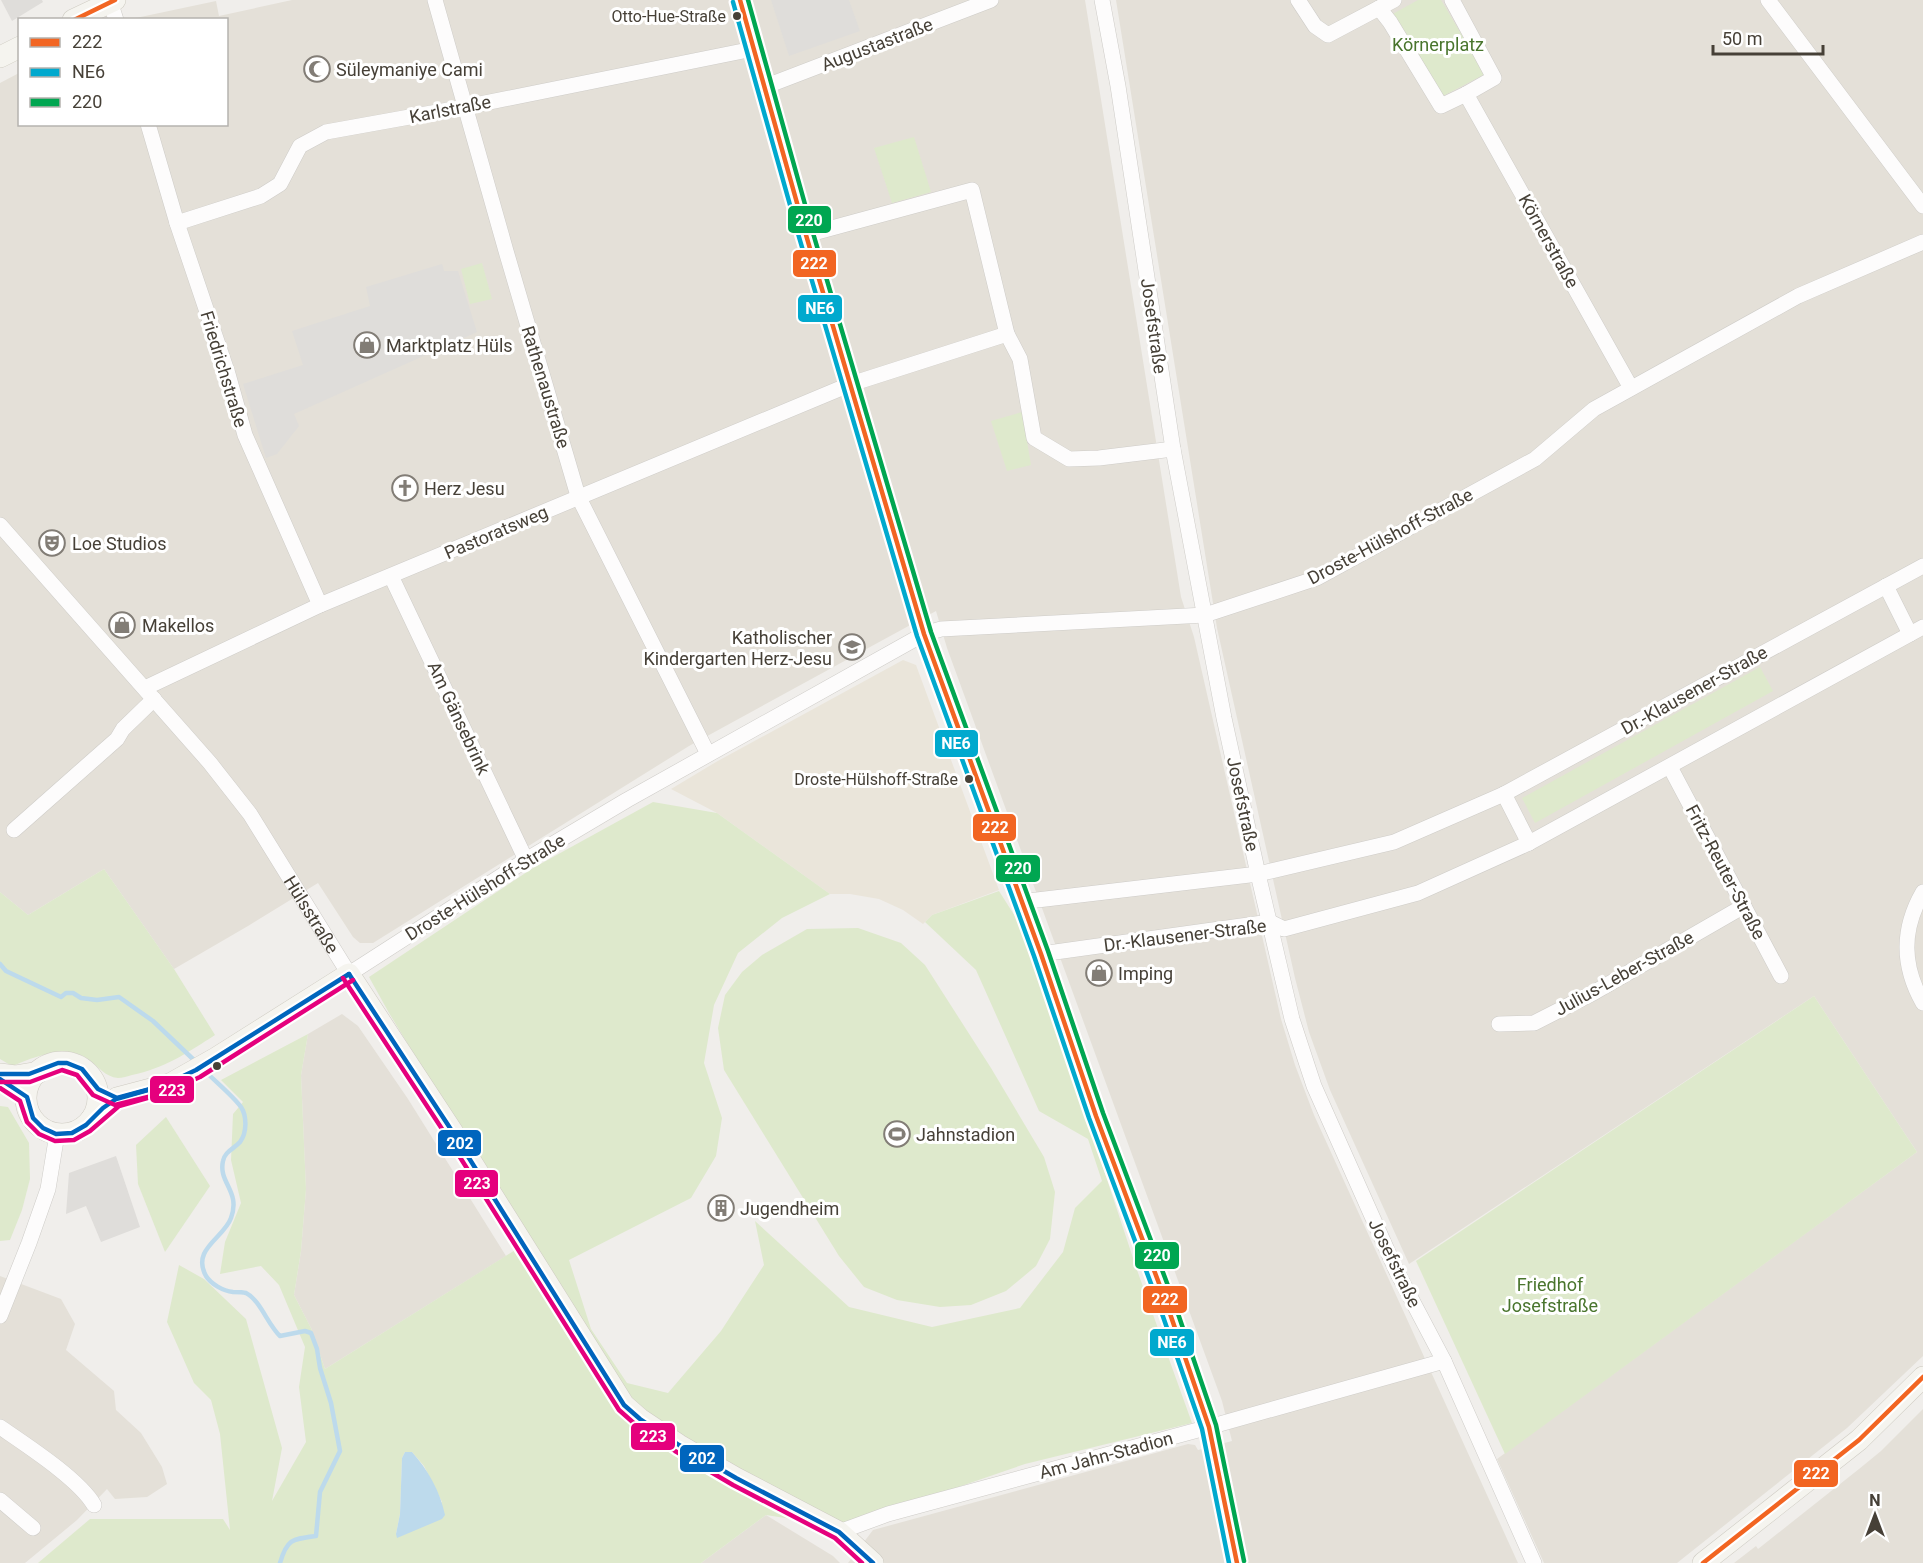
<svg xmlns="http://www.w3.org/2000/svg" width="1923" height="1563" viewBox="0 0 1923 1563" font-family="Roboto,sans-serif">
	<style>
		.residential { fill: #e4e0d8 }
		.education { fill: #eae5da }
		.green { fill: #dee9cc; fill-rule: evenodd }
		.parking { fill: #dfddda }
		.water { fill: #bddaec }
		.lines { fill: none; stroke-linecap: round; stroke-linejoin: round }
		.stream { stroke: #bddaec; stroke-width: 4.5 }
		.street-casing { stroke: #ceccc8; stroke-width: 16 }
		.secondary-casing { stroke: #cecbc2; stroke-width: 22 }
		.street { stroke: #fdfcfc; stroke-width: 15 }
		.secondary { stroke: #f5f4ef; stroke-width: 21 }
		.bus-1-casing { stroke: #fff; stroke-width: 9 }
		.bus-2-casing { stroke: #fff; stroke-width: 9 }
		.bus-3-casing { stroke: #fff; stroke-width: 9 }
		.bus-4-casing { stroke: #fff; stroke-width: 9 }
		.bus-5-casing { stroke: #fff; stroke-width: 9 }
		.bus-1 { stroke: #f26522; stroke-width: 4.5 }
		.bus-2 { stroke: #00a9ce; stroke-width: 4.5 }
		.bus-3 { stroke: #00a651; stroke-width: 4.5 }
		.bus-4 { stroke: #0065bd; stroke-width: 4.5 }
		.bus-5 { stroke: #e5007d; stroke-width: 4.5 }
		.bus-dot { fill: #464037; stroke: #fff; stroke-width: 2 }
		.labels { text-anchor: middle; dominant-baseline: central; stroke-width: 6; stroke-linejoin: round; paint-order: stroke }
		.bus-label { font-size: 16px; fill: #464037; stroke: #fff; text-anchor: end }
		.street-label { font-size: 18px; fill: #464037; stroke: #fff }
		.park-label { font-size: 18px; fill: #49752d; stroke: #fff }
		.poi-label { font-size: 18px; fill: #464037; stroke: #fff; text-anchor: start }
		.line-badge { stroke: #fff; stroke-width: 2 }
		.badge-label { font-size: 16px; text-anchor: middle; font-weight: bold; fill: #fff }
	</style>
	<rect width="100%" height="100%" fill="#f0eeeb"/>
	<g class="residential">
		<polygon points="292,0 1085,0 1181,597 1194,637 1281,1019 1295,1065 1314,1115 1518,1563 848,1563 873,1530 1188,1444 1195,1445 1198,1450 1232,1441 1222,1401 947,648 936,611 689,746 373,943 360,943 353,937 318,883 248,926 174,969 104,869 28,915 0,892 0,83 19,73 20,124 226,124 226,20 131,19 216,1 219,16"/>
		<polygon points="1116,0 1923,0 1923,1356 1847,1428 1677,1563 1544,1563 1497,1459 1917,1152 1814,996 1409,1264 1330,1090 1309,1032 1295,978 1217,628"/>
		<polygon points="342,1014 358,1026 408,1099 506,1256 325,1369 311,1328 294,1295 301,1251 306,1189 301,1075 308,1034"/>
		<polygon points="0,1276 61,1299 75,1324 66,1350 114,1391 116,1410 141,1433 162,1467 167,1484 147,1497 115,1499 107,1489 77,1520 25,1563 0,1563"/>
		<polygon points="1923,1409 1923,1563 1734,1563 1756,1546 1758,1549 1859,1469 1881,1451"/>
		<polygon points="766,1515 833,1556 840,1563 701,1563"/>
	</g>
	<polygon class="education" points="903,660 916,665 999,890 932,915 923,924 903,910 879,899 850,894 830,894 717,813 671,789 716,762"/>
	<g class="green">
		<polygon points="1418,0 1441,0 1485,74 1441,97 1391,15"/>
		<polygon points="914,137 931,192 892,203 874,148"/>
		<polygon points="482,263 492,299 470,304 461,269"/>
		<polygon points="1022,412 1031,465 1007,471 991,421"/>
		<polygon points="1760,667 1773,691 1535,823 1522,798"/>
		<path d="M653 802 717 813 830 894 782 918 738 953 714 1005 704 1063 722 1118 716 1156 691 1198 569 1260 591 1329 627 1383 668 1393 721 1331 764 1265 755 1221 849 1307 932 1327 1020 1308 1063 1252 1075 1208 1102 1181 1088 1139 1039 1111 976 970 925 922 932 915 999 891 1025 932 1137 1270 1192 1423 1025 1464 842 1527 766 1515 701 1563H38L90 1519H223L230 1530 220 1434 211 1400 194 1383 167 1322 179 1265 204 1279 246 1319 282 1448 272 1501 306 1442 299 1387 305 1347 279 1285 261 1266 220 1274 225 1242 241 1203 231 1160 233 1114 243 1102 221 1080 308 1034 301 1075 306 1189 301 1251 294 1295 311 1328 325 1369 528 1242 389 1013 369 977 533 868ZM405 1452H412L424 1466 442 1502 396 1534 400 1514 402 1458Z"/>
		<path d="M104 869 174 969 215 1035C189 1052 163 1069 132 1075 128 1076 122 1078 118 1078 105 1077 98 1066 88 1059 66 1043 35 1057 12 1066L0 1059V892L28 915Z"/>
		<polygon points="858,928 901,943 925,965 991,1068 1044,1157 1055,1192 1050,1239 1036,1266 1006,1291 971,1305 940,1307 897,1300 864,1287 839,1256 724,1070 718,1028 725,995 742,972 762,955 807,929"/>
		<polygon points="1814,996 1917,1152 1505,1454 1416,1261"/>
		<polygon points="0,1106 8,1107 29,1143 30,1179 22,1210 10,1240 0,1241"/>
		<polygon points="166,1117 210,1186 165,1252 138,1184 136,1145"/>
	</g>
	<g class="parking">
		<polygon points="1,0 42,0 43,2 12,21"/>
		<polygon points="771,0 849,0 860,31 789,56"/>
		<polygon points="442,264 444,271 458,271 477,332 294,414 299,426 277,454 266,458 243,384 303,365 292,331 370,306 366,287"/>
		<polygon points="116,1156 140,1227 101,1242 86,1206 66,1214 69,1173"/>
	</g>
	<path class="water" d="M405 1452H412C428 1470 440 1491 445 1515L442 1519 397 1538 396 1534 400 1514 402 1458Z"/>
	<g class="lines">
		<g class="stream">
			<polyline points="0,964 6,971 61,997 66,993 73,993 81,998 97,1000 119,997 153,1021 195,1061"/>
			<path d="M206 1072C215 1081 234 1097 241 1107 247 1116 247 1133 240 1142 234 1149 225 1151 223 1161 218 1183 241 1191 231 1218 224 1238 191 1249 206 1276 211 1284 223 1291 233 1292 236 1292 243 1292 246 1293 260 1300 268 1325 280 1336L305 1331 311 1333 317 1349 320 1368 331 1403 340 1451 320 1492 316 1536C292 1539 287 1539 280 1563"/>
		</g>
		<g class="street-casing">
			<g id="street">
				<polyline points="435,0 506,251 578,496 708,754"/>
				<polyline points="1102,0 1118,86 1173,449 1224,718 1258,874 1292,1019 1314,1086 1396,1270 1444,1361 1534,1563"/>
				<polyline points="1298,0 1315,26 1328,35 1394,0"/>
				<polyline points="1452,0 1494,78 1466,94 1631,388"/>
				<polyline points="1768,0 1923,206"/>
				<polyline points="110,1 116,20"/>
				<polyline points="1379,8 1390,22 1441,106 1466,94"/>
				<polyline points="764,87 991,0"/>
				<polyline points="148,124 177,223 228,374 245,435 320,605"/>
				<polyline points="177,223 261,196 280,184 300,146 326,132 465,107 753,49"/>
				<polyline points="1007,334 1020,359 1034,438 1069,459 1099,458 1173,449"/>
				<path id="s1" d="M0 525 210 763 250 814 349 974 526 860 627 800 924 634 941 629 1205 615 1317 578 1535 459 1594 409 1798 296 1923 242"/>
				<polyline points="391,576 526,860"/>
				<polyline points="1886,586 1910,634"/>
				<polyline points="145,688 320,605 851,384 1007,334 972,190 806,235"/>
				<polyline points="1670,767 1781,976"/>
				<polyline points="1504,794 1529,843"/>
				<polyline points="14,830 117,739 123,729 154,699"/>
				<path d="M1923 892C1901 930 1902 966 1923 1003"/>
				<polyline points="1020,902 1258,874 1394,842 1504,794 1923,566"/>
				<polyline points="1041,954 1270,922 1284,929 1418,893 1529,843 1923,627"/>
				<polyline points="1499,1024 1534,1023 1593,993 1744,906"/>
				<polyline points="0,1316 29,1243 48,1189 57,1134"/>
				<path d="M0 1427C26 1445 79 1479 94 1505"/>
				<polyline points="0,1500 33,1528"/>
				<polyline points="839,1532 888,1514 1209,1427 1444,1361"/>
			</g>
		</g>
		<g class="secondary-casing">
			<g id="secondary">
				<polyline points="740,0 806,235 924,634 1041,954 1096,1116 1166,1302 1209,1427 1237,1563"/>
				<polyline points="73,20 115,0"/>
				<polyline points="0,57 20,47"/>
				<circle cx="62" cy="1098" r="36"/>
				<polyline points="0,1074 15,1076 39,1072"/>
				<polyline points="92,1118 104,1107 117,1098 170,1084 216,1058 349,974 452,1131 624,1405 640,1419 679,1445 736,1478 839,1532 873,1563"/>
				<polyline points="1703,1563 1859,1440 1923,1377"/>
			</g>
		</g>
		<use href="#street" class="street"/>
		<use href="#secondary" class="secondary"/>
		<g class="bus-1-casing">
			<g id="bus-1">
				<polyline points="740,0 806,235 924,634 1041,954 1096,1116 1166,1302 1209,1427 1237,1563"/>
				<polyline points="74,20 115,0"/>
				<polyline points="1703,1563 1859,1440 1923,1377"/>
			</g>
		</g>
		<g class="bus-2-casing">
			<polyline id="bus-2" points="733,2 799,237 917,636 1034,956 1089,1118 1159,1305 1202,1429 1229,1563"/>
		</g>
		<g class="bus-3-casing">
			<polyline id="bus-3" points="748,0 813,233 931,632 1048,951 1103,1113 1173,1299 1216,1425 1244,1561"/>
		</g>
		<g class="bus-4-casing">
			<g id="bus-4">
				<polyline points="349,974 452,1131 624,1405 640,1419 679,1445 736,1478 839,1532 873,1563"/>
				<polyline points="0,1074 29,1074 58,1063 67,1063 82,1069 98,1089 117,1098 154,1088"/>
				<polyline points="0,1079 27,1097 33,1118 43,1128 56,1134 72,1133 86,1125 103,1108 116,1099 162,1086 196,1070 349,974"/>
			</g>
		</g>
		<g class="bus-5-casing">
			<g id="bus-5">
				<polyline points="343,978 446,1135 619,1410 636,1425 675,1451 733,1485 835,1538 862,1563"/>
				<polyline points="0,1082 30,1082 62,1070 77,1075 93,1095 115,1105 156,1095"/>
				<polyline points="0,1088 20,1101 27,1122 39,1134 55,1141 74,1140 90,1131 119,1106 165,1093 200,1077 353,980"/>
			</g>
		</g>
		<use href="#bus-1" class="bus-1"/>
		<use href="#bus-2" class="bus-2"/>
		<use href="#bus-3" class="bus-3"/>
		<use href="#bus-4" class="bus-4"/>
		<use href="#bus-5" class="bus-5"/>
	</g>
	<defs>
		<g id="mosque-ring" transform="scale(1.35)"><circle r="9.5" fill="#fff" stroke="#827d76" stroke-width="1.5"/><path d="M3.5-4.9A6 6 0 1 0 3.5 4.9A5 5 0 1 1 3.5-4.9Z" fill="#827d76"/></g>
		<g id="shop-ring" transform="scale(1.35)"><circle r="9.5" fill="#fff" stroke="#827d76" stroke-width="1.5"/><path d="M-5-2.5h2.3a2.7 3.5 0 0 1 5.4 0H5L5.5 6h-11ZM-1.5-2.5h3a1.5 2.3 0 0 0-3 0Z" fill="#827d76"/></g>
		<g id="church-ring" transform="scale(1.35)"><circle r="9.5" fill="#fff" stroke="#827d76" stroke-width="1.5"/><path d="M-1.2-6h2.4v3.5h3.3v2.4h-3.3V6h-2.4V-.1h-3.3v-2.4h3.3Z" fill="#827d76"/></g>
		<g id="theatre-ring" transform="scale(1.35)"><circle r="9.5" fill="#fff" stroke="#827d76" stroke-width="1.5"/><path d="M-5-5.5Q0-4 5-5.5V0Q5 5 0 6Q-5 5-5 0ZM-3.3-2.5H-1v1.5H-3.3ZM1-2.5H3.3v1.5H1ZM-2.8 1Q0 5.5 2.8 1Z" fill="#827d76"/></g>
		<g id="school-ring" transform="scale(1.35)"><circle r="9.5" fill="#fff" stroke="#827d76" stroke-width="1.5"/><path d="M0-5L7-2L0 1L-7-2ZM-4 1L0 2.5L4 1V4Q0 6-4 4Z" fill="#827d76"/></g>
		<g id="stadium-ring" transform="scale(1.35)"><circle r="9.5" fill="#fff" stroke="#827d76" stroke-width="1.5"/><path d="M0-5a6.5 5 0 1 0 0 10a6.5 5 0 1 0 0-10ZM-3.5-1.8h7v3.6h-7Z" fill="#827d76"/></g>
		<g id="building-ring" transform="scale(1.35)"><circle r="9.5" fill="#fff" stroke="#827d76" stroke-width="1.5"/><path d="M-4-6H4V6H1V3H-1V6H-4ZM-2.5-4.3h1.7v1.8h-1.7ZM.8-4.3h1.7v1.8H.8ZM-2.5-1h1.7V.8h-1.7ZM.8-1h1.7V.8H.8Z" fill="#827d76"/></g>
	</defs>
	<g fill-rule="evenodd">
		<use href="#mosque-ring" x="317" y="69"/>
		<use href="#shop-ring" x="367" y="345"/>
		<use href="#church-ring" x="405" y="488"/>
		<use href="#theatre-ring" x="52" y="543"/>
		<use href="#shop-ring" x="122" y="625"/>
		<use href="#school-ring" x="852" y="647"/>
		<use href="#shop-ring" x="1099" y="973"/>
		<use href="#stadium-ring" x="897" y="1134"/>
		<use href="#building-ring" x="721" y="1208"/>
	</g>
	<g class="bus-dot">
		<circle cx="737" cy="16" r="5"/>
		<circle cx="969" cy="779" r="5"/>
		<circle cx="217" cy="1066" r="5"/>
	</g>
	<g class="labels">
		<g class="bus-label">
			<text x="726" y="16">Otto-Hue-Straße</text>
			<text x="958" y="779">Droste-Hülshoff-Straße</text>
		</g>
		<g class="street-label">
			<text transform="translate(877 44) rotate(-21)">Augustastraße</text>
			<text transform="translate(450 109) rotate(-11)">Karlstraße</text>
			<text transform="translate(1549 241) rotate(61)">Körnerstraße</text>
			<text transform="translate(1154 326) rotate(82)">Josefstraße</text>
			<text transform="translate(224 369) rotate(73)">Friedrichstraße</text>
			<text transform="translate(546 387) rotate(73)">Rathenaustraße</text>
			<text transform="translate(496 532) rotate(-23)">Pastoratsweg</text>
			<text transform="translate(1390 536) rotate(-28)">Droste-Hülshoff-Straße</text>
			<text transform="translate(1694 690) rotate(-29)">Dr.-Klausener-Straße</text>
			<text transform="translate(459 718) rotate(65)">Am Gänsebrink</text>
			<text transform="translate(1243 804) rotate(78)">Josefstraße</text>
			<text transform="translate(1726 872) rotate(62)">Fritz-Reuter-Straße</text>
			<text transform="translate(485 887) rotate(-32)">Droste-Hülshoff-Straße</text>
			<text stroke="none"><textPath href="#s1" startOffset="500">Hülsstraße</textPath></text>
			<text transform="translate(1185 935) rotate(-7)">Dr.-Klausener-Straße</text>
			<text transform="translate(1624 973) rotate(-29)">Julius-Leber-Straße</text>
			<text transform="translate(1395 1263) rotate(64)">Josefstraße</text>
			<text transform="translate(1106 1455) rotate(-15)">Am Jahn-Stadion</text>
		</g>
		<g class="park-label">
			<text x="1438" y="44">Körnerplatz</text>
			<text x="1550" y="1284">Friedhof<tspan x="1550" dy="21">Josefstraße</tspan></text>
		</g>
		<g class="poi-label">
			<text x="336" y="69">Süleymaniye Cami</text>
			<text x="386" y="345">Marktplatz Hüls</text>
			<text x="424" y="488">Herz Jesu</text>
			<text x="72" y="543">Loe Studios</text>
			<text x="142" y="625">Makellos</text>
			<text x="832" y="637" text-anchor="end">Katholischer<tspan x="832" dy="21">Kindergarten Herz-Jesu</tspan></text>
			<text x="1118" y="973">Imping</text>
			<text x="916" y="1134">Jahnstadion</text>
			<text x="740" y="1208">Jugendheim</text>
		</g>
	</g>
	<g class="line-badge">
		<rect x="787" y="205" width="45" height="29" rx="6" fill="#00a651"/>
		<rect x="792" y="249" width="45" height="29" rx="6" fill="#f26522"/>
		<rect x="797" y="294" width="46" height="29" rx="6" fill="#00a9ce"/>
		<rect x="934" y="729" width="45" height="29" rx="6" fill="#00a9ce"/>
		<rect x="972" y="813" width="45" height="29" rx="6" fill="#f26522"/>
		<rect x="995" y="854" width="46" height="29" rx="6" fill="#00a651"/>
		<rect x="149" y="1075" width="46" height="29" rx="6" fill="#e5007d"/>
		<rect x="437" y="1129" width="45" height="28" rx="6" fill="#0065bd"/>
		<rect x="454" y="1169" width="45" height="29" rx="6" fill="#e5007d"/>
		<rect x="1134" y="1241" width="46" height="29" rx="6" fill="#00a651"/>
		<rect x="1142" y="1285" width="46" height="29" rx="6" fill="#f26522"/>
		<rect x="1149" y="1328" width="46" height="29" rx="6" fill="#00a9ce"/>
		<rect x="630" y="1422" width="46" height="29" rx="6" fill="#e5007d"/>
		<rect x="679" y="1444" width="46" height="29" rx="6" fill="#0065bd"/>
		<rect x="1793" y="1459" width="46" height="29" rx="6" fill="#f26522"/>
	</g>
	<g class="badge-label">
		<text x="809" y="226">220</text>
		<text x="814" y="269">222</text>
		<text x="820" y="314">NE6</text>
		<text x="956" y="749">NE6</text>
		<text x="995" y="833">222</text>
		<text x="1018" y="874">220</text>
		<text x="172" y="1096">223</text>
		<text x="460" y="1149">202</text>
		<text x="477" y="1189">223</text>
		<text x="1157" y="1261">220</text>
		<text x="1165" y="1305">222</text>
		<text x="1172" y="1348">NE6</text>
		<text x="653" y="1442">223</text>
		<text x="702" y="1464">202</text>
		<text x="1816" y="1479">222</text>
	</g>
	<rect x="18" y="18" width="210" height="108" fill="#ffffff" stroke="#b5b3af" stroke-width="1.5"/>
	<rect x="30" y="38" width="30" height="9" fill="#f26522" stroke="#b5b3af" stroke-width="1.5"/>
	<text x="72" y="48" font-size="18" fill="#464037">222</text>
	<rect x="30" y="68" width="30" height="9" fill="#00a9ce" stroke="#b5b3af" stroke-width="1.5"/>
	<text x="72" y="78" font-size="18" fill="#464037">NE6</text>
	<rect x="30" y="98" width="30" height="9" fill="#00a651" stroke="#b5b3af" stroke-width="1.5"/>
	<text x="72" y="108" font-size="18" fill="#464037">220</text>
	<g transform="translate(1875 1515)" stroke="#ffffff" stroke-width="4.5" paint-order="stroke">
	<path d="M0-4.5L10 22L0 15L-10 22Z" fill="#464037"/>
	<text y="-9" font-size="16" font-weight="bold" text-anchor="middle" fill="#464037">N</text>
	</g>
	<path d="M1713 45v9h110v-9" fill="none" stroke="#464037" stroke-width="3"/>
	<text x="1722" y="45" font-size="18" fill="#464037" stroke="#ffffff" stroke-width="4.5" paint-order="stroke">50 m</text>
</svg>
